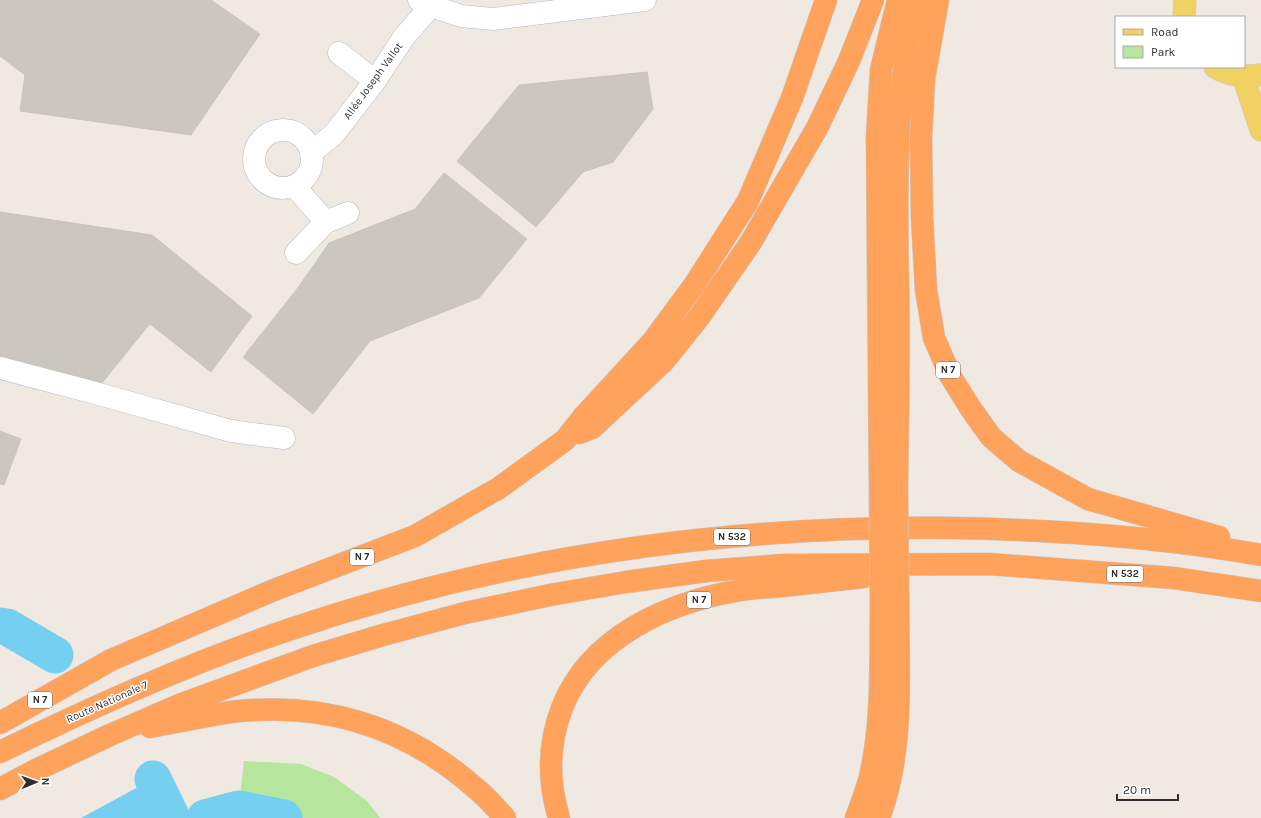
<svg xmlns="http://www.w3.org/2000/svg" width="1261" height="818" viewBox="0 0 1261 818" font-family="Karla,sans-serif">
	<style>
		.green { fill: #b6e59e }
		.water { fill: #75cff0 }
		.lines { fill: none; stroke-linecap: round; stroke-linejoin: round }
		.river { stroke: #75cff0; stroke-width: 37 }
		.building { fill: #cbc7bf; stroke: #cbc5ba }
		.minor-casing { stroke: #b4b7c1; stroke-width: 23 }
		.major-casing { stroke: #c9c9c9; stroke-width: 23 }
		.highway-casing { stroke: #c9c9c9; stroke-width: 23 }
		.minor { stroke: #fff; stroke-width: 22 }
		.major { stroke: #f2d163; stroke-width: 22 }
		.highway { stroke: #ffa35c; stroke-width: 22 }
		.highway-bridge-casing { stroke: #c9c9c9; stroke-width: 23; stroke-linecap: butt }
		.highway-bridge { stroke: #ffa35c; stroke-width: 22 }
		.labels { text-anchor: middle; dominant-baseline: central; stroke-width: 3; stroke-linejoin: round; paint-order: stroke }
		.shield { fill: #fff; stroke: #6d6d6d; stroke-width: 1 }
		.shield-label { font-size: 10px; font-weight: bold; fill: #2e2e2e }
		.street-label { font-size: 11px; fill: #2e2e2e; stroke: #fff }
	</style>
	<rect width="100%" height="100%" fill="#efe9e1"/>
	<polygon class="green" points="244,761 301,764 334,777 367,801 380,818 238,818"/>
	<polygon class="water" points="153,779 172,818 81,818"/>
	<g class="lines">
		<g class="river">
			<polyline points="0,626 7,627 55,655"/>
			<polyline points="153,779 172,818"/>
			<polyline points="205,818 239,809 284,818"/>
		</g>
	</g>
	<g class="building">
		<polygon points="0,0 211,0 260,34 191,135 20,111 25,75 0,56"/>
		<polygon points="647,72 653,109 613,162 583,172 536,227 457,161 519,85"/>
		<polygon points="444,173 527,239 479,298 370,341 313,414 243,357 297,289 329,243 415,209"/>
		<polygon points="0,212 152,235 194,269 102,383 0,356"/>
		<polygon points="194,269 252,316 211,372 150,324"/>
		<polygon points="0,431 21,439 4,485 0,484"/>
	</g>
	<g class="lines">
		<g class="minor-casing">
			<g id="minor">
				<polyline points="419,0 431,6 461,16 493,19 645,0"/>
				<polyline points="339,53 375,81"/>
				<circle cx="283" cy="159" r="29"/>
				<polyline points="311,153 334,134 375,81 404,37 431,6"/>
				<polyline points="295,187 326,222"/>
				<polyline points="296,253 326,222 348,213"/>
				<polyline points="0,368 99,394 231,431 284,438"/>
			</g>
		</g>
		<g class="major-casing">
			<g id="major">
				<polyline points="1184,17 1185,0"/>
				<path d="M1215 67C1228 76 1245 77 1261 75"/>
				<polyline points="1243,76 1261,130"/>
			</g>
		</g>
		<g class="highway-casing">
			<g id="highway">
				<polyline points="938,0 924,79 921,138 922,217 926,290 934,338 951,377 971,409 991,437 1019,461 1088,499 1219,537"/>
				<polyline points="579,433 592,428 663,362 700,316 751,242 817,128 849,61 873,0"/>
				<polyline points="880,487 877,137 881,70 898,0"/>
				<path d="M897 487C898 421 899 355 898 290 897 193 893 95 917 0"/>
				<polyline points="0,723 111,660 274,590 415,536 499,488 565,440 584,416 653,341 695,284 748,201 792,98 826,0"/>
				<path d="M150 727C177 722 204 716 231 712 322 701 404 726 473 786 485 795 495 807 505 818"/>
				<path d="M0 752C94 706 189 663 288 630 503 557 729 525 956 528 1058 530 1160 537 1261 555"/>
				<polyline points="0,789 34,771 110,735 179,705 313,656 383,635 465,613 550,595 626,582 706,571 783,565 989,564 1174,578 1261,591"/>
				<path d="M559 818C548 781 548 744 562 708 590 636 669 602 741 590 755 588 769 587 783 586 810 583 837 580 864 577"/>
				<path d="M856 818C861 805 866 791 870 777 883 721 880 660 881 603"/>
				<path d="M879 818C905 749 898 672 898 600"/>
			</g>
		</g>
		<use href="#minor" class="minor"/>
		<use href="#major" class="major"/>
		<use href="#highway" class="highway"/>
		<g class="highway-bridge-casing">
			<g id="highway-bridge">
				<polyline points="880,487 881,603"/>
				<polyline points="897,487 898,600"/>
			</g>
		</g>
		<use href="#highway-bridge" class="highway-bridge"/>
	</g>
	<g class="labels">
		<g class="shield">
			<rect x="936" y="362" width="24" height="16" rx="3"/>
			<rect x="714" y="529" width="36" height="16" rx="3"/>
			<rect x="350" y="549" width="24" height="16" rx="3"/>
			<rect x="1107" y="566" width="36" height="16" rx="3"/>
			<rect x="687" y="592" width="24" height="16" rx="3"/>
			<rect x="28" y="692" width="24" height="16" rx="3"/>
		</g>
		<g class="shield-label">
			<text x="948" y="370">N 7</text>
			<text x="732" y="537">N 532</text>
			<text x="362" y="557">N 7</text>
			<text x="1125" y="574">N 532</text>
			<text x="699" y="600">N 7</text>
			<text x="40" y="700">N 7</text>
		</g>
		<g class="street-label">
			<text transform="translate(373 81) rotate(-54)">Allée Joseph Vallot</text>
			<text transform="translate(107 702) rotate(-24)">Route Nationale 7</text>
		</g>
	</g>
	<rect x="1115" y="16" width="130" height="52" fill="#ffffff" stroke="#ababab"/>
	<rect x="1123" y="29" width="20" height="6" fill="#f2d163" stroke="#ababab"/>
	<text x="1151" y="36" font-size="12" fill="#2e2e2e">Road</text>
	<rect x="1123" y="46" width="20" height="12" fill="#b6e59e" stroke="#ababab"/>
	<text x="1151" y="56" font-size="12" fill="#2e2e2e">Park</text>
	<g transform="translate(36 782) rotate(88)" stroke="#ffffff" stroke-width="3" paint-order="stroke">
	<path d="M0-3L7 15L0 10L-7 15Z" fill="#2e2e2e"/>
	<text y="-6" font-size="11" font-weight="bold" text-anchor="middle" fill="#2e2e2e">N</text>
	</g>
	<path d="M1117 794v6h61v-6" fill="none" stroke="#2e2e2e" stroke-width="2"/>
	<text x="1123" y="794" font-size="12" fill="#2e2e2e" stroke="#ffffff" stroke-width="3" paint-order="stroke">20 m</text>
</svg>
